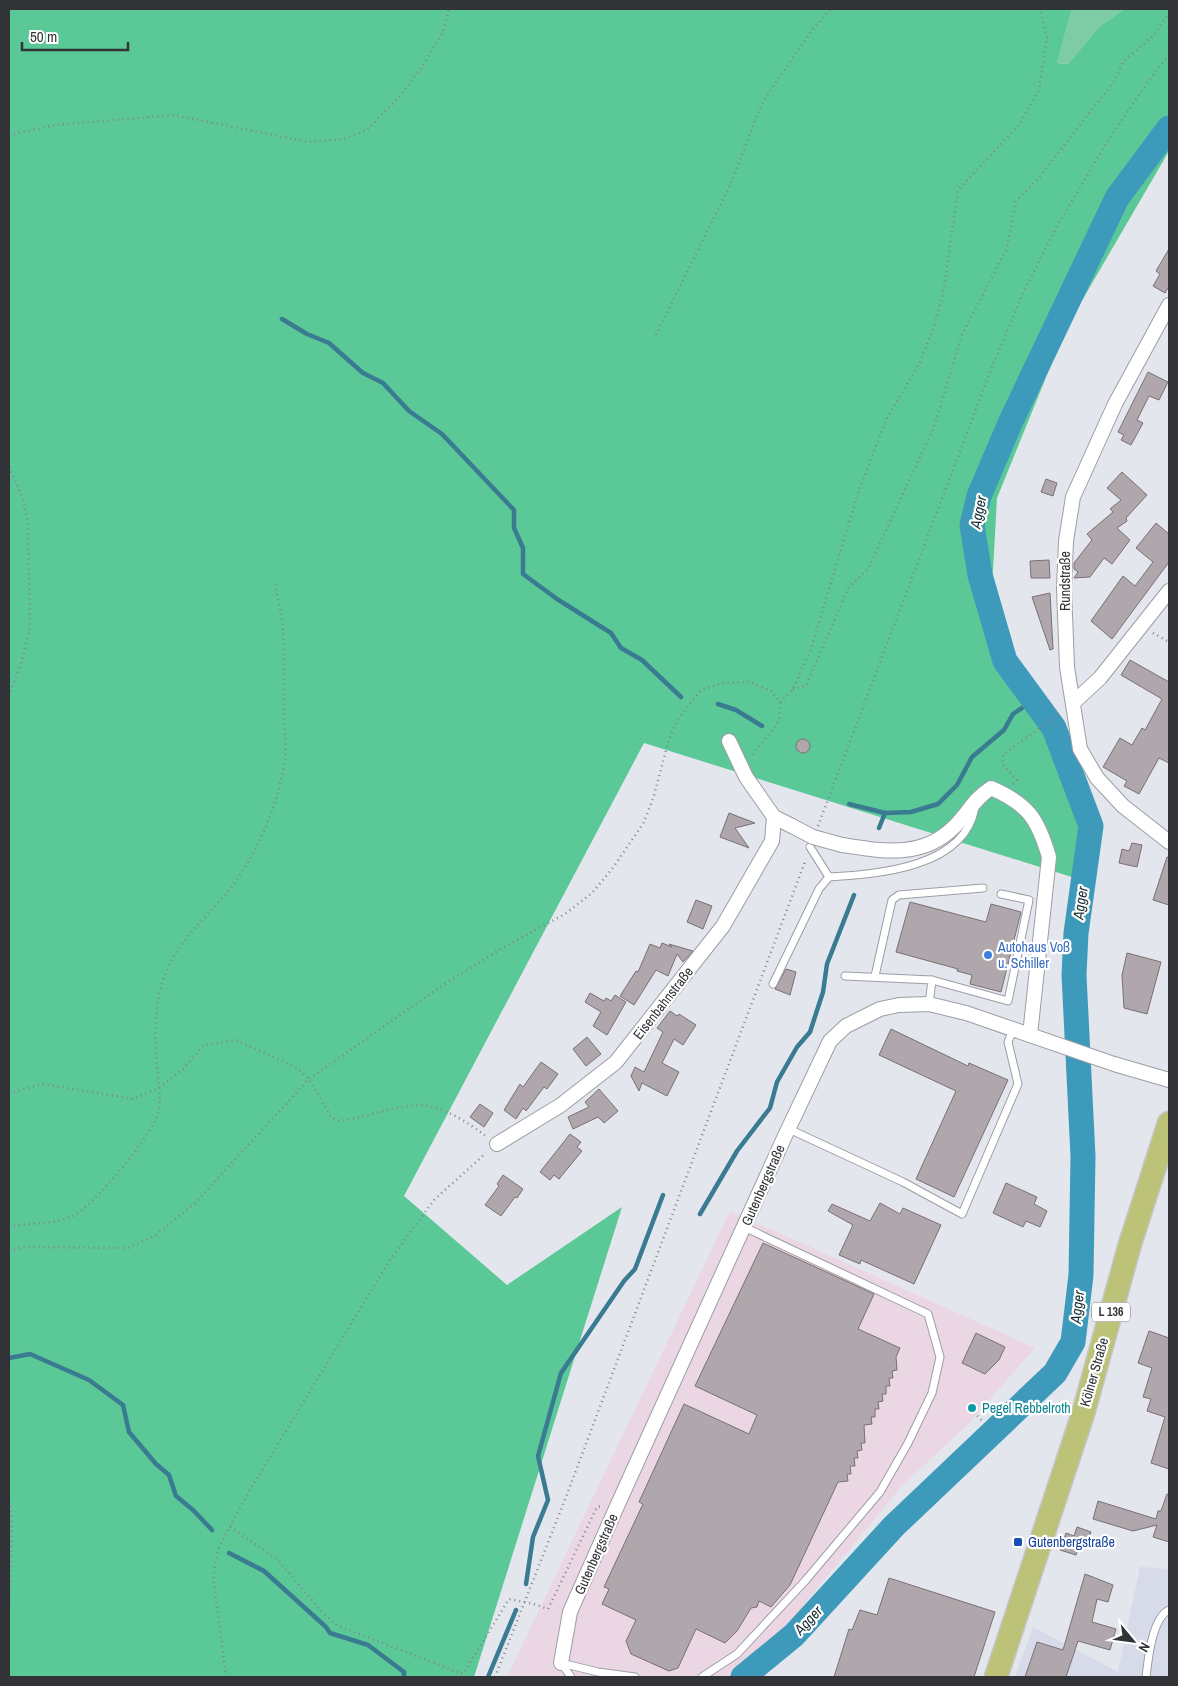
<svg xmlns="http://www.w3.org/2000/svg" width="1178" height="1686" viewBox="0 0 1178 1686" font-family="'Archivo Narrow',sans-serif">
	<style>
		.built { fill: #d6dae9 }
		.industrial { fill: #ebd6e4 }
		.green { fill: #7dcca6 }
		.forest { fill: #5bc898 }
		.lines { fill: none; stroke-linecap: round; stroke-linejoin: round }
		.stream { stroke: #3a7b92; stroke-width: 4.5 }
		.river { stroke: #3e9aba; stroke-width: 25 }
		.building { fill: #afa7ab; stroke: #787074 }
		.service-casing { stroke: #9c9ea5; stroke-width: 9 }
		.minor-casing { stroke: #9c9ea5; stroke-width: 16 }
		.primary-casing { stroke: #c6c6c7; stroke-width: 25 }
		.path { stroke: #83858a; stroke-width: 2.5; stroke-dasharray: 1 4; stroke-linecap: butt }
		.service { stroke: #fff; stroke-width: 7 }
		.minor { stroke: #fff; stroke-width: 14 }
		.primary { stroke: #bcc278; stroke-width: 22 }
		.minor-bridge-casing { stroke: #9c9ea5; stroke-width: 16; stroke-linecap: butt }
		.minor-bridge { stroke: #fff; stroke-width: 14 }
		.shop-dot { fill: #3f7fe0; stroke: #fff; stroke-width: 2 }
		.culture-dot { fill: #0f9aa8; stroke: #fff; stroke-width: 2 }
		.transit-dot { fill: #1a4fb4; stroke: #fff; stroke-width: 2 }
		.labels { text-anchor: middle; dominant-baseline: central; stroke-width: 4.5; stroke-linejoin: round; paint-order: stroke }
		.shield { fill: #fff; stroke: #707072; stroke-width: 1 }
		.shield-label { font-size: 12px; font-weight: bold; fill: #323336 }
		.street-label { font-size: 14px; fill: #323336; stroke: #fff }
		.shop-label { font-size: 14px; fill: #366cbe; stroke: #fff; text-anchor: start }
		.culture-label { font-size: 14px; fill: #0d838f; stroke: #fff; text-anchor: start }
		.transit-label { font-size: 14px; fill: #164399; stroke: #fff; text-anchor: start }
		.water-label { font-size: 15px; font-style: italic; fill: #192e36; stroke: #fff }
	</style>
	<rect width="100%" height="100%" fill="#e4e6ee"/>
	<polygon class="built" points="1140,1567 1169,1569 1169,1677 1015,1677 1033,1627 1118,1672"/>
	<polygon class="industrial" points="730,1211 1035,1348 969,1423 901,1487 797,1613 736,1677 507,1677"/>
	<polygon class="green" points="1072,9 1124,9 1099,27 1068,64 1057,63"/>
	<polygon class="forest" points="9,9 1072,9 1057,63 1068,64 1099,27 1124,9 1169,9 1169,151 1066,328 997,498 992,588 1024,702 1103,832 1075,878 644,743 404,1196 507,1285 622,1207 474,1677 9,1677"/>
	<g class="lines">
		<g class="stream">
			<polyline points="282,319 307,334 329,343 363,373 383,383 409,411 442,434 514,510 514,528 523,548 523,574 557,599 611,633 621,648 642,660 681,697"/>
			<polyline points="718,704 736,710 762,726"/>
			<polyline points="849,804 885,813"/>
			<polyline points="879,828 885,813 911,812 938,804 957,785 972,757 1004,730 1013,714 1034,700"/>
			<polyline points="700,1214 737,1151 770,1108 777,1082 797,1047 810,1032 823,992 827,964 854,895"/>
			<polyline points="9,1358 30,1354 89,1380 123,1405 129,1432 156,1464 169,1475 176,1496 193,1510 212,1530"/>
			<polyline points="229,1553 264,1571 326,1627 330,1633 368,1645 404,1672 404,1677"/>
			<polyline points="526,1584 533,1537 548,1500 538,1456 561,1373 624,1281 635,1269 663,1195"/>
			<polyline points="488,1677 516,1610"/>
		</g>
		<polyline class="river" points="743,1677 794,1635 894,1526 1055,1373 1073,1342 1081,1275 1083,1156 1074,975 1076,933 1091,826 1054,728 1005,661 980,575 972,525 979,496 1011,421 1117,198 1169,128"/>
	</g>
	<g class="building">
		<polygon points="1169,249 1169,286 1165,293 1153,286 1160,274 1156,271"/>
		<polygon points="1148,372 1168,382 1159,400 1149,396 1137,420 1143,423 1131,445 1121,440 1124,435 1118,432"/>
		<polygon points="1122,472 1147,495 1126,518 1127,521 1117,528 1130,540 1112,564 1104,558 1090,577 1074,578 1078,572 1074,569 1074,563 1092,540 1087,534 1113,512 1110,509 1121,500 1107,488"/>
		<polygon points="1046,479 1057,483 1053,496 1041,492"/>
		<polygon points="1156,523 1169,534 1169,562 1112,639 1091,621 1123,576 1135,586 1153,562 1136,548"/>
		<polygon points="1049,560 1050,578 1031,578 1030,561"/>
		<polygon points="1050,593 1053,649 1050,650 1032,597"/>
		<polygon points="1130,660 1169,682 1169,763 1159,758 1139,794 1124,786 1127,781 1103,767 1120,738 1132,745 1142,728 1145,730 1162,699 1121,675"/>
		<circle cx="803" cy="746" r="7"/>
		<polygon points="729,813 755,823 735,828 749,848 720,837"/>
		<polygon points="1132,843 1142,845 1137,867 1119,863 1122,849 1129,851"/>
		<polygon points="1167,857 1169,857 1169,905 1153,900"/>
		<polygon points="696,900 712,906 703,929 687,922"/>
		<polygon points="910,902 986,922 991,904 1021,912 1001,992 970,984 972,975 957,971 958,969 896,952"/>
		<polygon points="662,943 672,947 669,944 693,951 683,962 677,954 668,976 656,970 634,1005 620,996 636,971 638,972 650,944 660,948"/>
		<polygon points="1127,953 1161,962 1147,1014 1124,1008 1122,975"/>
		<polygon points="786,969 796,972 790,995 775,989"/>
		<polygon points="590,993 604,1001 606,998 611,1001 615,995 626,1002 607,1035 593,1026 601,1012 585,1002"/>
		<polygon points="670,1011 677,1016 679,1014 696,1025 683,1045 674,1039 662,1063 679,1072 667,1096 642,1083 639,1091 631,1076 635,1067 644,1072 663,1032 657,1028"/>
		<polygon points="891,1029 968,1066 969,1063 1008,1080 954,1197 916,1179 956,1091 879,1055"/>
		<polygon points="587,1037 601,1054 586,1066 573,1049"/>
		<polygon points="541,1062 558,1074 547,1089 544,1087 526,1111 523,1108 516,1119 504,1110 520,1084 523,1087"/>
		<polygon points="599,1089 618,1111 604,1123 598,1117 573,1129 568,1117 589,1107 585,1102"/>
		<polygon points="480,1104 493,1113 484,1127 470,1117"/>
		<polygon points="570,1134 581,1142 577,1147 582,1151 559,1179 554,1175 550,1180 540,1172"/>
		<polygon points="503,1175 523,1189 517,1198 515,1197 501,1216 485,1205 499,1186 497,1184"/>
		<polygon points="1006,1183 1037,1197 1034,1204 1047,1211 1040,1227 1026,1221 1023,1227 993,1213"/>
		<polygon points="880,1203 900,1214 903,1208 941,1225 914,1284 861,1260 860,1264 839,1255 853,1225 828,1211 832,1204 870,1221"/>
		<polygon points="763,1243 874,1294 858,1329 900,1348 896,1357 897,1370 892,1371 893,1378 889,1378 890,1386 886,1386 886,1394 882,1394 883,1401 878,1402 879,1409 875,1409 875,1417 871,1417 872,1424 864,1425 865,1443 861,1443 862,1450 857,1451 858,1458 854,1458 855,1466 850,1466 851,1474 847,1474 848,1481 838,1482 790,1585 771,1607 759,1601 757,1607 751,1608 737,1631 725,1643 696,1629 678,1668 669,1671 631,1654 626,1641 636,1620 602,1604 609,1589 604,1587 643,1504 639,1502 684,1404 749,1434 757,1415 695,1386"/>
		<polygon points="1149,1331 1169,1338 1169,1469 1151,1463 1165,1417 1147,1411 1151,1399 1143,1397 1152,1368 1138,1363"/>
		<polygon points="976,1333 1005,1347 999,1360 985,1374 962,1363"/>
		<polygon points="1167,1494 1169,1494 1169,1542 1153,1537 1157,1525 1133,1531 1093,1519 1098,1501 1156,1519 1158,1511 1161,1511"/>
		<polygon points="1077,1527 1091,1532 1085,1548 1079,1545 1076,1555 1060,1550 1066,1533 1074,1536"/>
		<polygon points="1085,1574 1113,1585 1108,1602 1097,1599 1092,1622 1116,1629 1110,1650 1078,1641 1066,1677 1025,1677 1037,1642 1063,1650"/>
		<polygon points="889,1578 995,1612 974,1677 834,1677 849,1629 852,1630 860,1610 877,1615"/>
	</g>
	<g class="lines">
		<g class="service-casing">
			<g id="service">
				<path d="M810 847 829 877C878 874 965 868 975 807"/>
				<polyline points="845,976 932,980 929,1004"/>
				<polyline points="875,976 892,900 899,895 983,888"/>
				<polyline points="932,980 1008,1001 1029,900 1001,894"/>
				<polyline points="773,984 819,889 829,877"/>
				<polyline points="789,1129 903,1182 962,1214 1018,1084 1008,1042 1013,1030"/>
				<polyline points="561,1663 598,1672 635,1677"/>
				<polyline points="561,1663 571,1677"/>
				<polyline points="702,1677 737,1654 805,1581 880,1492 908,1443 932,1393 940,1357 928,1314 744,1227"/>
				<path d="M1146 1677C1148 1660 1152 1618 1169 1610"/>
			</g>
		</g>
		<g class="minor-casing">
			<g id="minor">
				<polyline points="1169,305 1115,404 1073,497 1066,541 1064,588 1067,667 1080,749 1097,778 1123,806 1169,842"/>
				<polyline points="1073,703 1100,678 1169,591"/>
				<polyline points="729,741 746,777 774,817 792,826"/>
				<path d="M842 845C882 851 922 859 954 827 969 812 973 800 991 788 1028 804 1038 819 1049 857L1030 1035"/>
				<polyline points="497,1144 561,1105 616,1062 723,926 772,841 774,817"/>
				<polyline points="561,1663 570,1612 618,1504 784,1138 830,1041 846,1026 880,1009 899,1005 929,1004 966,1013 1114,1064 1169,1080"/>
			</g>
		</g>
		<g class="primary-casing">
			<polyline id="primary" points="996,1677 1083,1414 1130,1244 1169,1123"/>
		</g>
		<g class="path">
			<polyline points="9,135 55,125 173,115 308,142 343,139 367,130 398,98 422,67 442,34 449,9"/>
			<polyline points="656,335 731,183 763,101 813,29 831,9"/>
			<polyline points="9,467 23,498 28,524 30,626 22,660 9,695"/>
			<polyline points="1153,633 1169,642"/>
			<polyline points="793,689 806,686 848,588 868,569 934,427 961,337 1007,248 1016,201 1037,180 1115,80 1123,62 1155,34 1169,12"/>
			<polyline points="780,702 793,689 811,649 859,490 886,420 920,362 934,326 943,294 958,190 1019,125 1039,90 1047,37 1040,9"/>
			<polyline points="1013,784 1017,780 1002,764 1003,755 1060,713"/>
			<polyline points="818,826 990,372 1024,291 1057,226 1107,142 1155,72 1169,55"/>
			<path d="M9 1093 42 1084 133 1099 159 1088 182 1070 204 1045 236 1040 297 1068 309 1079 331 1117 338 1121C364 1118 391 1107 417 1105 441 1104 468 1123 486 1136"/>
			<path d="M9 1227C30 1222 53 1225 73 1216 91 1209 154 1133 158 1113 162 1100 158 1081 157 1067 154 1035 154 1003 166 972 182 933 216 911 238 878 261 845 279 800 285 760 287 744 284 726 284 710 284 683 284 656 283 629 282 614 277 598 275 583"/>
			<polyline points="9,1251 24,1247 128,1248 156,1235 195,1203 309,1079 446,983 504,947 565,914 592,893 612,869 643,824 653,799 669,739 678,719 701,690 722,683 750,682 771,691 780,702 780,715 777,724 752,756"/>
			<polyline points="974,1412 983,1422"/>
			<polyline points="9,1501 12,1520 9,1607"/>
			<polyline points="230,1527 277,1559 322,1612 338,1626 463,1674 509,1599 534,1604 548,1609 597,1507 604,1506"/>
			<polyline points="226,1677 213,1575 219,1547 248,1493 390,1260 434,1200 486,1153"/>
			<polyline points="495,1677 566,1497 806,859"/>
		</g>
		<use href="#service" class="service"/>
		<use href="#minor" class="minor"/>
		<use href="#primary" class="primary"/>
		<g class="minor-bridge-casing">
			<polyline id="minor-bridge" points="792,826 813,837 842,845"/>
		</g>
		<use href="#minor-bridge" class="minor-bridge"/>
	</g>
	<circle class="shop-dot" cx="988" cy="955" r="5"/>
	<circle class="culture-dot" cx="972" cy="1408" r="5"/>
	<rect class="transit-dot" x="1013" y="1537" width="10" height="10" rx="2.5"/>
	<g class="labels">
		<rect class="shield" x="1092" y="1302.5" width="38" height="19" rx="4"/>
		<g class="shield-label">
			<text x="1111" y="1312">L 136</text>
		</g>
		<g class="street-label">
			<text transform="translate(1065 581) rotate(-90)">Rundstraße</text>
			<text transform="translate(663 1003) rotate(-52)">Eisenbahnstraße</text>
			<text transform="translate(763 1185) rotate(-66)">Gutenbergstraße</text>
			<text transform="translate(1094 1372) rotate(-74)">Kölner Straße</text>
			<text transform="translate(596 1554) rotate(-66)">Gutenbergstraße</text>
		</g>
		<g class="shop-label">
			<text x="998" y="947">Autohaus Voß<tspan x="998" dy="16">u. Schiller</tspan></text>
		</g>
		<g class="culture-label">
			<text x="982" y="1408">Pegel Rebbelroth</text>
		</g>
		<g class="transit-label">
			<text x="1028" y="1542">Gutenbergstraße</text>
		</g>
		<g class="water-label">
			<text transform="translate(978 512) rotate(-79)">Agger</text>
			<text transform="translate(1080 903) rotate(-82)">Agger</text>
			<text transform="translate(1077 1307) rotate(-84)">Agger</text>
			<text transform="translate(808 1620) rotate(-47)">Agger</text>
		</g>
	</g>
	<rect width="1178" height="1686" fill="none" stroke="#323336" stroke-width="20"/>
	<g transform="translate(1133 1641) rotate(119)" stroke="#ffffff" stroke-width="4" paint-order="stroke">
	<path d="M0-4L9 19L0 12L-9 19Z" fill="#323336"/>
	<text y="-8" font-size="14" font-weight="bold" text-anchor="middle" fill="#323336">N</text>
	</g>
	<path d="M22 42v8h106v-8" fill="none" stroke="#323336" stroke-width="2.5"/>
	<text x="30" y="42" font-size="15" fill="#323336" stroke="#ffffff" stroke-width="4" paint-order="stroke">50 m</text>
</svg>
